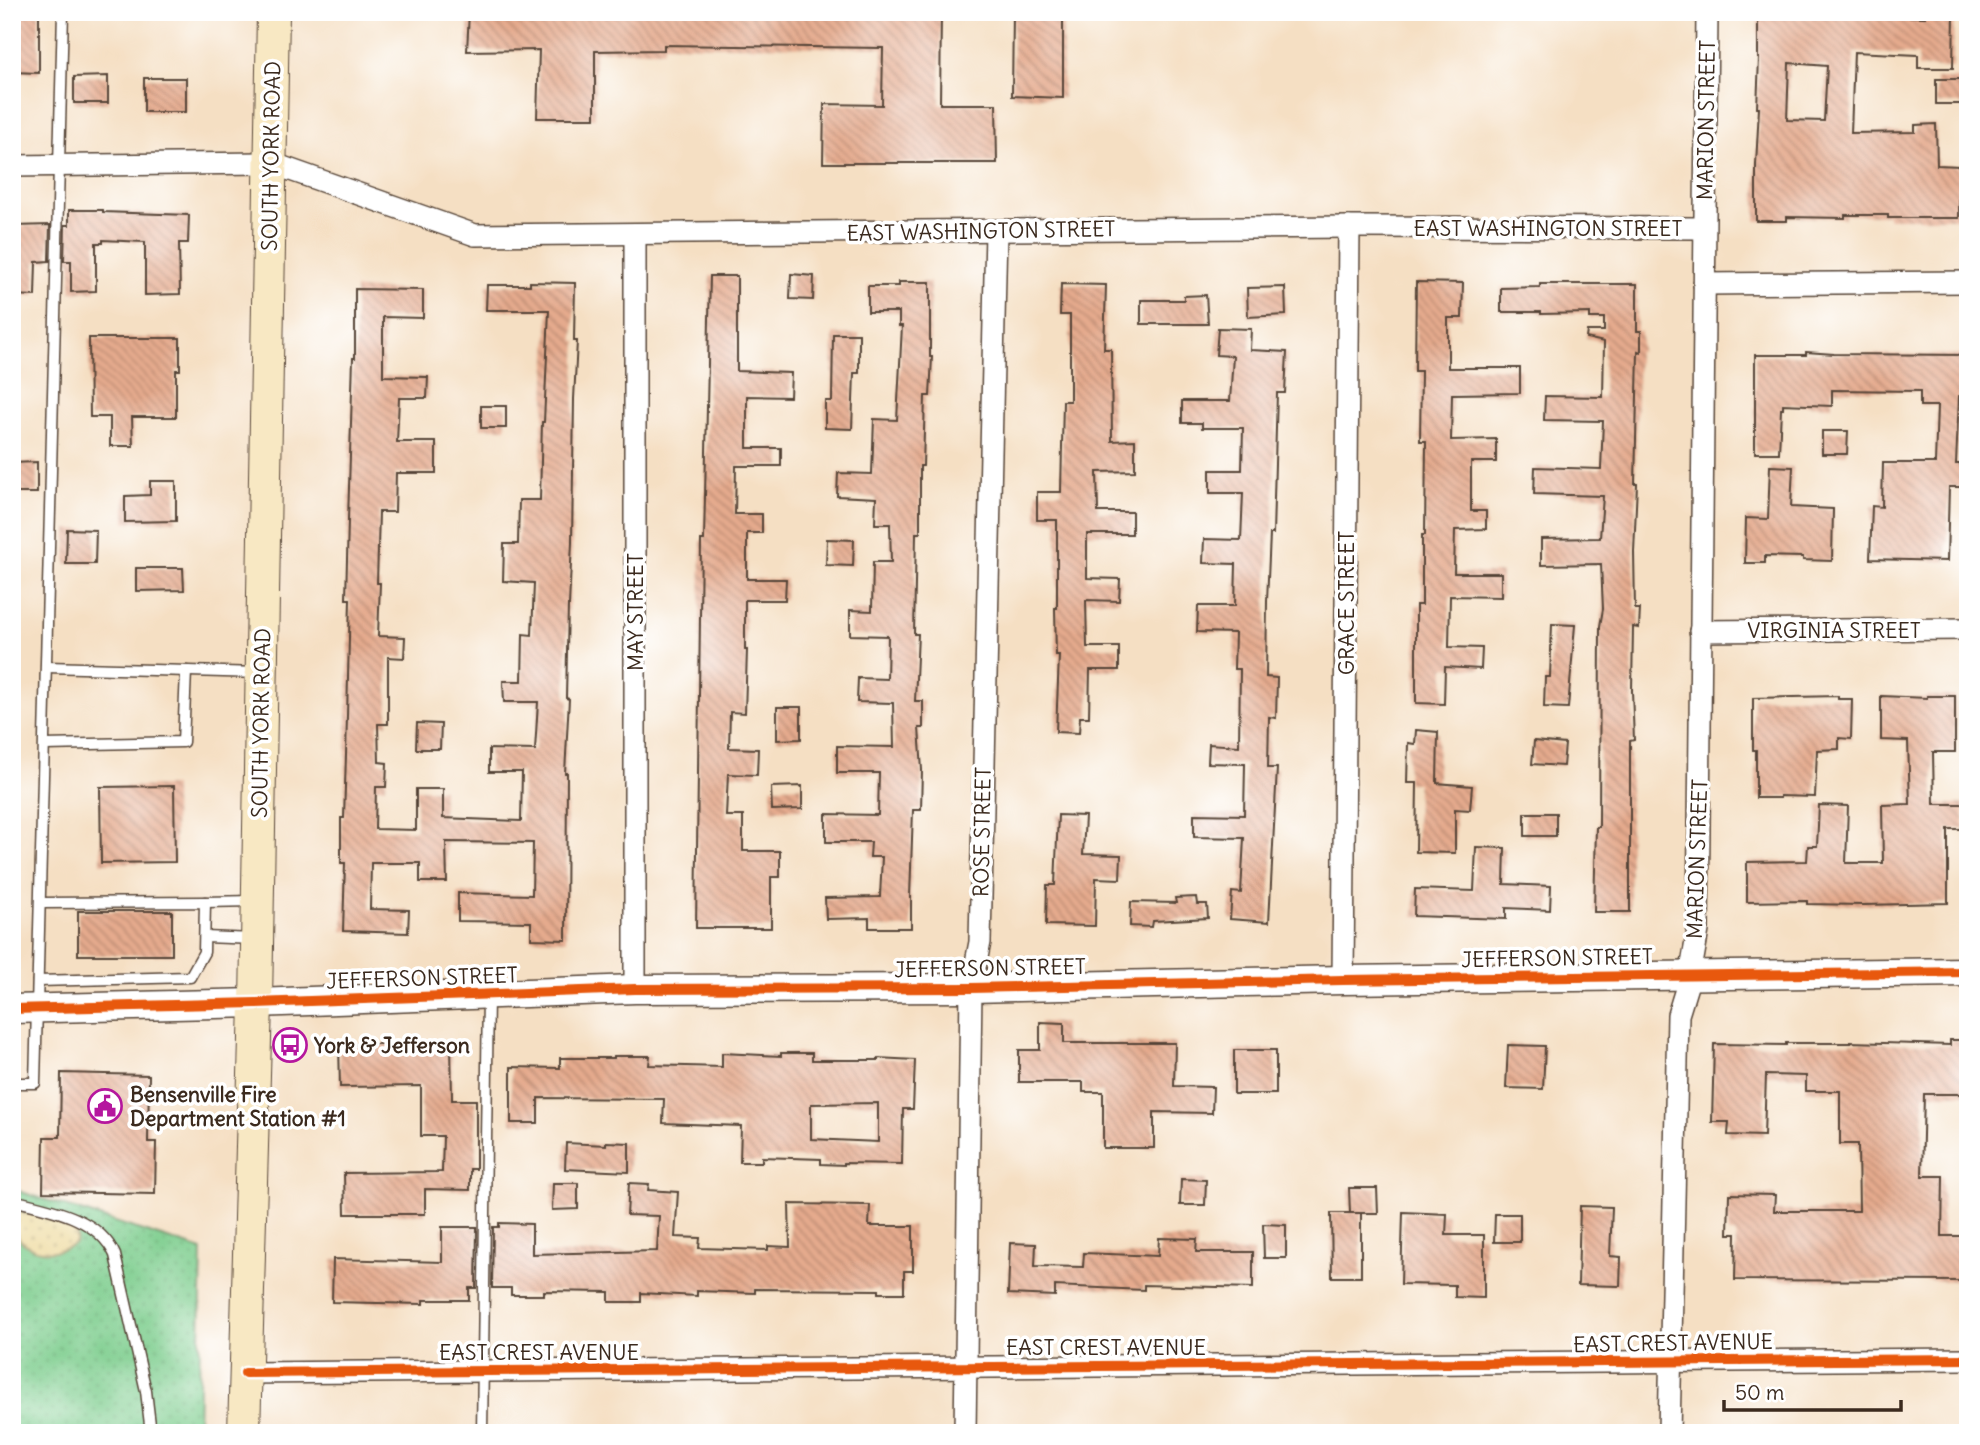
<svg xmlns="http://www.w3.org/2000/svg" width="1980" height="1445" viewBox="0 0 1980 1445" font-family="Delius,sans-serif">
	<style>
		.grass { fill: url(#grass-dots); stroke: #5c7c56; stroke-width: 2 }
		.sand { fill: url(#sand-dots); stroke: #94825e; stroke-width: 2 }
		.building { fill: url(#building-back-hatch); fill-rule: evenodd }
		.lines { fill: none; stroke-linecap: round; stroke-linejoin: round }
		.service-casing { stroke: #574537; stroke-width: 13 }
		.minor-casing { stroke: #574537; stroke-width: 24 }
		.tertiary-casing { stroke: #574537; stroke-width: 31 }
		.secondary-casing { stroke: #574537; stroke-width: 34 }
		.service { stroke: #fff; stroke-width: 10 }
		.minor { stroke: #fff; stroke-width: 21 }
		.tertiary { stroke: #fff; stroke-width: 28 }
		.secondary { stroke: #f8e8c3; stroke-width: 32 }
		.cycleway-casing { stroke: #fff; stroke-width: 15 }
		.cycleway { stroke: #e8590c; stroke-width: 10 }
		.labels { text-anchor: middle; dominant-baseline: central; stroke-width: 7; stroke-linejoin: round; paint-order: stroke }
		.street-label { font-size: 21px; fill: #3b2a1e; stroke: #fff }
		.poi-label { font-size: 21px; font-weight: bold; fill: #3b2a1e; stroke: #fff; text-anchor: start }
	</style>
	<defs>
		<pattern id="grass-dots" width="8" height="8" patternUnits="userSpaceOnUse" patternTransform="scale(1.75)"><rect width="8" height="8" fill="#7dcd8d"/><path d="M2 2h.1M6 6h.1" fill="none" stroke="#6db079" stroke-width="1.8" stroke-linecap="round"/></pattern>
		<pattern id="sand-dots" width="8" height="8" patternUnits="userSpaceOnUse" patternTransform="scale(1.75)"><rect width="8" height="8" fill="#eeda9e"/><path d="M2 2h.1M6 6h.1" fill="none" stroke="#cdbb88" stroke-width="1.8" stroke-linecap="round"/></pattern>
		<pattern id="building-back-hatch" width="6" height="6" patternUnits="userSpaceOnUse" patternTransform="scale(1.75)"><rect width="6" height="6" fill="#e5aa8d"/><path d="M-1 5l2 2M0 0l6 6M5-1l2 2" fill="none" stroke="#bb8b73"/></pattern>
	</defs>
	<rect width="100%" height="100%" fill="#fff"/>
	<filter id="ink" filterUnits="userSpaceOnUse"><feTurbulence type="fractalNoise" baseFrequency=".0143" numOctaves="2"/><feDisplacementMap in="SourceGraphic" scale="14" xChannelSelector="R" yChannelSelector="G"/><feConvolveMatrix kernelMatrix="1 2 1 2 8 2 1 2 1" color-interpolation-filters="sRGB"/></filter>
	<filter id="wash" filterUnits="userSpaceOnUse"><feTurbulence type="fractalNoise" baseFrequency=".00686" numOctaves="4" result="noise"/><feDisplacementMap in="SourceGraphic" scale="28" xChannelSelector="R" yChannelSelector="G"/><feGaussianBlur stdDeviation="1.57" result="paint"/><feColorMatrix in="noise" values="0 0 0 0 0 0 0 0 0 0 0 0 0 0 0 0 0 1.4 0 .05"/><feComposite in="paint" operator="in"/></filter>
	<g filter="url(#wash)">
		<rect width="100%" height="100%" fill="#f5dfc3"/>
		<polygon class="grass" points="12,1189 202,1250 198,1433 12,1433"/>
		<path class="sand" d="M21 1212C41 1215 63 1216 77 1232L76 1243C62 1253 39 1255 25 1244 20 1241 16 1235 12 1231V1215Z"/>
		<g id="blocks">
			<g class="building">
				<polygon points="469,12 941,12 940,104 996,104 997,163 823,163 824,104 882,105 883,48 664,45 664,50 595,51 595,118 537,118 539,50 467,51"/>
				<polygon points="1013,12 1063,12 1063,98 1012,96"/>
				<path d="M1813 12 1866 15V12L1886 14V16L1925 17V12H1954L1953 68H1918V55L1854 52 1851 133 1915 132V125L1936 124 1937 165 1960 166 1959 218H1888V215H1845V218L1787 217V221H1756V165L1759 108H1757L1759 58H1758V14H1777V17H1812ZM1789 63 1827 66 1824 121 1787 120Z"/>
				<polygon points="12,14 39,14 39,73 12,72"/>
				<polygon points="108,76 108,103 74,103 74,77"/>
				<rect x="144" y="78" width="42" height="34"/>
				<rect x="1936" y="79" width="30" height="25"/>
				<polygon points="69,210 103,210 103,212 189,215 188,243 179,243 180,294 145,295 145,242 103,240 103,243 96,243 96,291 71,292 71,261 64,261 65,225 69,225"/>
				<polygon points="50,225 49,261 36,262 35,296 12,295 12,270 14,270 14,226"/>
				<polygon points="791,274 814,276 813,300 790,299"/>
				<polygon points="710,276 737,276 737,371 791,373 790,397 747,396 747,448 781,448 781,466 736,466 735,514 762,514 762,533 747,533 747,579 786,579 785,600 745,600 745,650 747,650 745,713 730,712 729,748 758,749 757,775 728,774 726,816 743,816 743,851 780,851 780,877 771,877 771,928 696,928 701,540 704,540"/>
				<polygon points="530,282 575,283 574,341 577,341 574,399 572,542 569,605 568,605 566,698 569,699 565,773 567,773 566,940 531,939 531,922 458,921 458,893 532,895 533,843 446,842 447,882 420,882 420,863 371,863 370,909 409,910 408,933 343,931 345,863 341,863 341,818 344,818 346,755 350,599 346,599 348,520 353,358 355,358 355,289 423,290 423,318 383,317 383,376 428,377 427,398 399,398 397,442 436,442 436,473 396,473 395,512 379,512 377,583 380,583 378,636 405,637 404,658 388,657 388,724 378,724 379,762 387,763 386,787 376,787 375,829 416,830 416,789 443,789 443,818 521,821 522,772 489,772 489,749 535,750 538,702 504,702 503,681 522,681 523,634 532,635 534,583 503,581 504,544 518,544 519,500 540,500 542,422 544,422 549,310 486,310 487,285 530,285"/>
				<polygon points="899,282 930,282 930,357 932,357 930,396 925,396 923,466 920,466 920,533 916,533 914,634 918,634 915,701 923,701 923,728 919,728 922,770 921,810 913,810 910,897 911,897 911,928 869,928 869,918 826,919 825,898 880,897 882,857 870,857 871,842 826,842 826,814 878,815 879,773 837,773 837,746 894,747 893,703 857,702 858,678 887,679 888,636 850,635 850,610 872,611 873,562 891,562 890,524 875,524 876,498 837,496 838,473 872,474 874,419 897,420 902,326 899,326 899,312 868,312 868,286 899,286"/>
				<polygon points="1416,282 1463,283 1462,318 1448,318 1448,368 1520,368 1520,393 1452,394 1451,440 1496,439 1496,462 1471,462 1471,511 1486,511 1486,529 1455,530 1454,573 1501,573 1501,597 1450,596 1449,647 1482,648 1481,669 1445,667 1444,704 1416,703 1416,605 1422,605 1422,535 1425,535 1426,441 1420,441 1421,371 1415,371"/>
				<polygon points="1061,284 1106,285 1104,349 1111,349 1112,441 1135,440 1135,471 1097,472 1098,512 1132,512 1132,534 1087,534 1087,578 1120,579 1119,601 1086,600 1087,647 1119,647 1119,670 1090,670 1089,717 1080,717 1079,733 1056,732 1059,655 1056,655 1055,608 1057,608 1057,520 1037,520 1037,492 1061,492 1063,401 1070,401 1070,315 1060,315"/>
				<polygon points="1540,284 1637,284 1637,331 1641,331 1641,352 1638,351 1635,484 1637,484 1634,552 1635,609 1640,609 1639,628 1633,627 1632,691 1634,740 1630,741 1630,912 1594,912 1596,827 1599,827 1600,626 1603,609 1601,564 1541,565 1541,539 1600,538 1603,496 1534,494 1535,467 1601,469 1603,421 1544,420 1545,396 1603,397 1604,342 1586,338 1587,331 1604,331 1604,318 1590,318 1590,313 1541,314 1541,312 1501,312 1501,288 1540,287"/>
				<polygon points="1285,287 1286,315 1248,317 1247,288"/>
				<polygon points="1206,295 1208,324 1141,324 1141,300 1184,300 1184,296"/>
				<polygon points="1218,328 1251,329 1250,350 1287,352 1285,393 1277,393 1273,534 1270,534 1267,601 1266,677 1277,678 1276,718 1269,717 1268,768 1277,768 1269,922 1230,919 1232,892 1241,893 1244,838 1194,837 1194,814 1244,815 1245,764 1208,763 1209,744 1239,746 1240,669 1234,669 1235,633 1197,632 1198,606 1235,606 1236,564 1203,563 1204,539 1241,540 1243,493 1210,493 1210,470 1242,470 1243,428 1202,428 1202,423 1182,423 1182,401 1230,401 1233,356 1216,355"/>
				<polygon points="833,334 859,334 859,373 854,373 852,429 825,428 825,401 832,401"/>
				<polygon points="89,338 180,338 180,370 176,370 176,417 132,417 133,446 110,446 110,417 90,417"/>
				<polygon points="1806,352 1834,354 1968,355 1968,397 1959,396 1956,464 1963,464 1963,487 1949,487 1947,561 1870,559 1872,506 1882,507 1883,463 1935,463 1937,406 1920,406 1920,391 1832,390 1832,406 1783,404 1783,409 1781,409 1779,453 1755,453 1755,355 1806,355"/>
				<rect x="481" y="406" width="25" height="22"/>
				<polygon points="1822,431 1848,431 1847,454 1822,454"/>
				<polygon points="37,462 37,493 12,493 12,463"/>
				<polygon points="1770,466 1793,467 1791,507 1833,509 1832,561 1803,560 1803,557 1765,556 1765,563 1745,563 1746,518 1768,519"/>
				<polygon points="150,481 176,481 176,521 125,522 125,496 150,495"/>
				<polygon points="67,529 96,530 95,564 66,564"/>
				<polygon points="827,539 854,540 853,566 826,565"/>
				<polygon points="136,568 183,568 184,590 136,591"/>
				<polygon points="1552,624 1575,625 1568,708 1544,707 1545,677 1550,677"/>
				<polygon points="1838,696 1838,699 1852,699 1851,739 1839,738 1839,749 1817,750 1815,797 1780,796 1780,798 1756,798 1756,750 1753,750 1753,698"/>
				<polygon points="1881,696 1927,698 1927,696 1955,696 1955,752 1933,752 1934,804 1964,804 1964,829 1948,829 1948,903 1864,905 1807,904 1807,901 1747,902 1747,862 1807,861 1808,846 1817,846 1819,805 1848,806 1846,863 1883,863 1882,805 1910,804 1908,741 1881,740"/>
				<polygon points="777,707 801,707 801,739 777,740"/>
				<polygon points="417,723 441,724 440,749 416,749"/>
				<polygon points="1416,730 1438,732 1437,783 1472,786 1470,810 1455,809 1455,853 1416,852 1417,783 1407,783 1408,743 1415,744"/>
				<polygon points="1534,741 1565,744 1563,766 1532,764"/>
				<polygon points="174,786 175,862 101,863 100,787"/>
				<polygon points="802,786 802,809 772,810 771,787"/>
				<rect x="1525" y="813" width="31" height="23"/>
				<polygon points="1058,815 1085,816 1083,854 1121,855 1120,879 1096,878 1095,926 1046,925 1047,885 1055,885"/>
				<polygon points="1476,847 1505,848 1504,884 1551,886 1550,910 1506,908 1506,919 1414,916 1415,889 1474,891"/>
				<polygon points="1196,897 1197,904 1207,904 1208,918 1153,921 1152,927 1130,926 1131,902 1176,903 1175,898"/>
				<rect x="78" y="911" width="94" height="44"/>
				<polygon points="1040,1022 1064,1023 1064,1043 1175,1043 1174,1086 1213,1087 1212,1113 1154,1112 1154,1148 1103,1148 1103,1092 1083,1092 1083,1082 1019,1082 1019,1050 1040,1050"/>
				<polygon points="1950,1040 1968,1040 1968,1094 1924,1094 1922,1176 1943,1176 1942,1236 1968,1236 1968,1281 1735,1280 1736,1234 1728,1234 1729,1194 1775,1195 1774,1211 1859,1211 1858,1144 1840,1144 1840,1091 1806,1091 1806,1076 1766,1075 1764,1136 1728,1135 1729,1122 1712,1122 1714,1044 1786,1045 1786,1043 1851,1043 1851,1042 1950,1045"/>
				<polygon points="451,1042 452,1100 476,1100 476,1169 470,1169 470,1190 425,1189 425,1214 345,1214 344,1173 442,1172 443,1136 421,1136 421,1086 340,1087 339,1045"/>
				<polygon points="1508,1045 1545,1046 1543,1089 1506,1088"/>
				<rect x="1234" y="1050" width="42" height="44"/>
				<path d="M722 1053 781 1056V1053H812V1060H878V1058L915 1060 913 1109H903L902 1164 844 1163V1165L821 1164V1159L762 1157V1162H740L741 1126 663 1123 664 1099 538 1098V1123H511V1067L560 1068V1058H614V1056H650L649 1065 722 1067ZM878 1103V1142L811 1139V1104Z"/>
				<polygon points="61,1073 149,1075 148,1142 156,1142 155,1194 43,1192 44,1137 60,1137"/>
				<polygon points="606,1142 629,1143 629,1172 565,1169 566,1143 606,1145"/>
				<polygon points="1181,1179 1206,1180 1205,1205 1180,1205"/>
				<polygon points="553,1183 578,1183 578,1209 552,1210"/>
				<polygon points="629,1183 649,1184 648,1190 678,1192 675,1237 700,1238 699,1248 768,1250 768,1246 790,1247 789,1204 870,1205 869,1226 913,1226 913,1271 904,1271 904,1293 879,1293 879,1290 755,1289 755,1293 697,1291 697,1296 641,1293 641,1302 609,1302 609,1292 544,1291 544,1295 511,1295 511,1288 492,1288 493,1227 499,1227 499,1223 532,1224 532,1254 657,1251 659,1216 627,1215"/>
				<polygon points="1349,1188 1377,1188 1378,1213 1350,1213"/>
				<polygon points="1580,1206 1612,1207 1610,1256 1621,1257 1620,1286 1578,1285"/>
				<polygon points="1403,1212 1447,1214 1446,1235 1484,1235 1484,1298 1455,1297 1455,1285 1401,1284"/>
				<polygon points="1331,1213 1361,1213 1361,1277 1332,1277"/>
				<polygon points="1495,1214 1520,1214 1520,1242 1494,1242"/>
				<polygon points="1263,1224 1286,1225 1286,1258 1264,1258"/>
				<polygon points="442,1227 477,1227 476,1288 469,1288 469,1300 423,1300 423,1304 332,1302 333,1259 442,1262"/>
				<polygon points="1159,1238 1197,1239 1196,1252 1253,1252 1253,1288 1144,1285 1144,1290 1055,1286 1055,1296 1008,1294 1010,1243 1036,1244 1035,1266 1083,1267 1084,1253 1158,1256"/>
			</g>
		</g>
	</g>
	<g filter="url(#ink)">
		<use href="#blocks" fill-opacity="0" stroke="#574537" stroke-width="2"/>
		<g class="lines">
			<g class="service-casing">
				<g id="service">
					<polyline points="47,667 259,673"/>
					<polyline points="45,745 183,742 186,671"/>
					<polyline points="205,902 255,901"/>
					<polyline points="205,937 254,939"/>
					<polyline points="38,981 190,977 204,952 205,902 41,903"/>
					<polyline points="12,1083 35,1083 63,12"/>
					<path d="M12 1200C49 1209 98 1217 115 1255L146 1391 151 1433"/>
					<polyline points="482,1433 488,995"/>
				</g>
			</g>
			<g class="minor-casing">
				<g id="minor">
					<polyline points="12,166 271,163 475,235 1349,227 1704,228"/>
					<polyline points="1704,284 1968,282"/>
					<polyline points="1700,631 1968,629"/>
					<polyline points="1343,980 1349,227"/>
					<polyline points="635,989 635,234"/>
					<polyline points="245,1373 1968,1359"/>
					<polyline points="965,1433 971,988 980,942 996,231"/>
					<polyline points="1669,1433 1678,1015 1690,976 1698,930 1707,12"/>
				</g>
			</g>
			<g class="tertiary-casing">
				<polyline id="tertiary" points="12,1009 256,1003 635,989 971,988 1343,980 1968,972"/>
			</g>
			<g class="secondary-casing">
				<polyline id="secondary" points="244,1433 256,1003 273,12"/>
			</g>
			<use href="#service" class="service"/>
			<use href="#minor" class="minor"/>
			<use href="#tertiary" class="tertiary"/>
			<use href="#secondary" class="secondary"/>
			<g class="cycleway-casing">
				<g id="cycleway">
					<polyline points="12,1009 256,1003 635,989 971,988 1343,980 1968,972"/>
					<polyline points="245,1373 1968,1359"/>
				</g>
			</g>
			<use href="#cycleway" class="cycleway"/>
		</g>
	</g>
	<defs>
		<g id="bus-ring" transform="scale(1.75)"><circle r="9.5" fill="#fff" stroke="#b5179e" stroke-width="1.5"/><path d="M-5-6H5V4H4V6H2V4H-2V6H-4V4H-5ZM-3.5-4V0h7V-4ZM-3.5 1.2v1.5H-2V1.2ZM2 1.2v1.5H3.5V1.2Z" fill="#b5179e"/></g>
		<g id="civic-ring" transform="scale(1.75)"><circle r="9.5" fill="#fff" stroke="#b5179e" stroke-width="1.5"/><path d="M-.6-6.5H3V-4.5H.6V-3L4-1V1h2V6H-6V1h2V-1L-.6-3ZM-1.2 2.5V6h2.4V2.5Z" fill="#b5179e"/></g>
	</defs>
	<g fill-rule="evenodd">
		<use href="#bus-ring" x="290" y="1045"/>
		<use href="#civic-ring" x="105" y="1106"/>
	</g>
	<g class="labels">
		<g class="street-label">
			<text transform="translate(1706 120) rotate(-89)">MARION STREET</text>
			<text transform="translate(271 156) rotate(-89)">SOUTH YORK ROAD</text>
			<text x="1548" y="228">EAST WASHINGTON STREET</text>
			<text transform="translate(981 231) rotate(-1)">EAST WASHINGTON STREET</text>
			<text transform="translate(1346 603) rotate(-90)">GRACE STREET</text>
			<text transform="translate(635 612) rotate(-90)">MAY STREET</text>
			<text x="1834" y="630">VIRGINIA STREET</text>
			<text transform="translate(261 723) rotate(-89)">SOUTH YORK ROAD</text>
			<text transform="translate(982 832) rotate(-89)">ROSE STREET</text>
			<text transform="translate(1697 859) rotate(-88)">MARION STREET</text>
			<text transform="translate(1557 958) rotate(-1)">JEFFERSON STREET</text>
			<text transform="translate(990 968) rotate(-1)">JEFFERSON STREET</text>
			<text transform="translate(422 978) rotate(-2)">JEFFERSON STREET</text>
			<text transform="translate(1673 1343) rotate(-1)">EAST CREST AVENUE</text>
			<text x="1106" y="1347">EAST CREST AVENUE</text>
			<text x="539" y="1352">EAST CREST AVENUE</text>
		</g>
		<g class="poi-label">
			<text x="314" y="1045">York &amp; Jefferson</text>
			<text x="130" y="1094">Bensenville Fire<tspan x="130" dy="24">Department Station #1</tspan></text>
		</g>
	</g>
	<rect width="1980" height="1445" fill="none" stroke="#fff" stroke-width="42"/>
	<path d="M1724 1400v10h177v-10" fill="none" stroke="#3b2a1e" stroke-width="3.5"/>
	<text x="1735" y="1400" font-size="21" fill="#3b2a1e" stroke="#ffffff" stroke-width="5" paint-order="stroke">50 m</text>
</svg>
